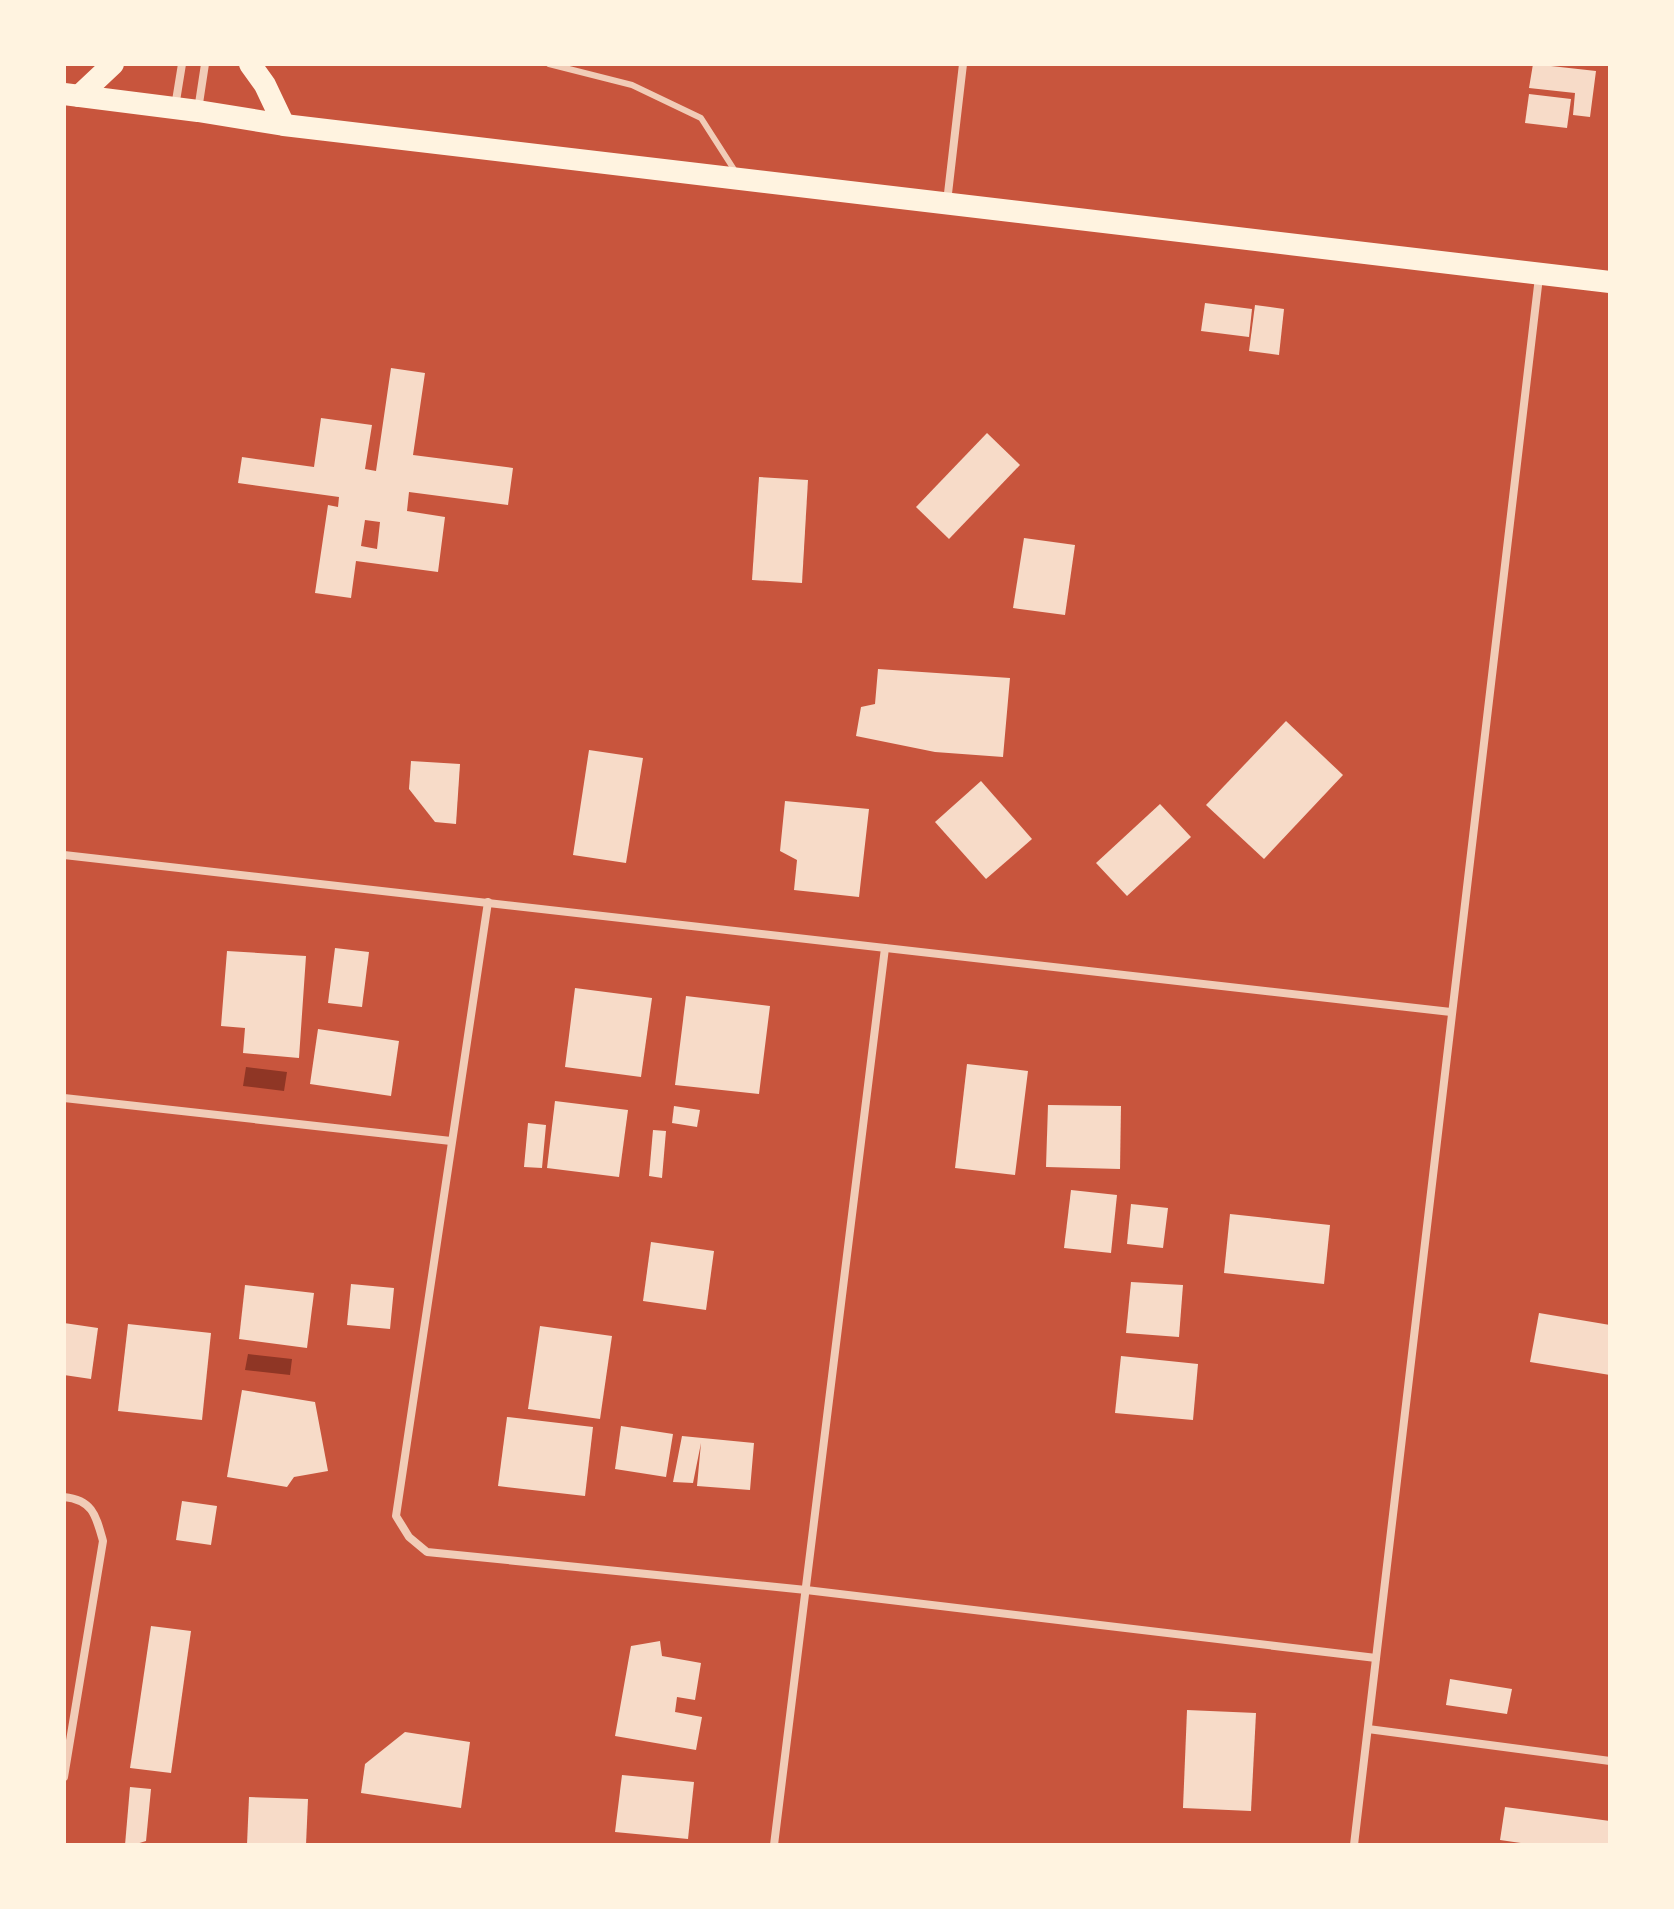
<svg xmlns="http://www.w3.org/2000/svg" width="1674" height="1909" viewBox="0 0 1674 1909" font-family="'Work Sans',sans-serif">
	<style>
		.water { fill: #8f3625 }
		.building { fill: #f7dbc8; fill-rule: evenodd }
		.lines { fill: none; stroke-linecap: round; stroke-linejoin: round }
		.service { stroke: #f1ccb7; stroke-width: 6 }
		.minor { stroke: #f1ccb7; stroke-width: 8 }
		.trunk { stroke: #fff3e0; stroke-width: 22 }
	</style>
	<rect width="100%" height="100%" fill="#c8553d"/>
	<g class="water">
		<polygon points="246,1067 287,1072 284,1091 243,1086"/>
		<polygon points="248,1354 292,1359 290,1375 245,1370"/>
	</g>
	<g class="building">
		<polygon points="1533,64 1596,71 1590,117 1573,115 1575,93 1529,88"/>
		<polygon points="1529,94 1571,99 1567,128 1525,123"/>
		<polygon points="1205,303 1252,309 1249,337 1201,331"/>
		<polygon points="1255,305 1284,309 1279,355 1249,351"/>
		<path d="M391 368 425 373 413 455 513 468 508 505 409 492 407 511 445 517 438 572 356 561 351 598 315 593 328 505 338 507 339 497 238 483 242 457 314 467 321 418 372 425 365 469 376 471ZM365 520 380 522 377 549 361 546Z"/>
		<polygon points="987,433 1020,465 949,539 916,507"/>
		<polygon points="759,477 808,480 802,583 752,580"/>
		<polygon points="1024,538 1075,545 1065,615 1013,608"/>
		<polygon points="878,669 1010,678 1003,757 935,752 856,736 861,707 875,704"/>
		<polygon points="1286,721 1343,775 1264,859 1206,805"/>
		<polygon points="589,750 643,758 626,863 573,855"/>
		<polygon points="411,761 460,764 456,824 435,822 409,789"/>
		<polygon points="981,781 1032,839 986,879 935,822"/>
		<polygon points="785,801 869,809 859,897 794,890 797,860 780,851"/>
		<polygon points="1160,804 1191,837 1127,896 1096,863"/>
		<polygon points="335,948 369,952 362,1007 328,1003"/>
		<polygon points="227,951 306,956 299,1058 243,1053 245,1028 221,1026"/>
		<polygon points="575,988 652,998 641,1077 565,1067"/>
		<polygon points="686,996 770,1006 759,1094 675,1085"/>
		<polygon points="318,1029 399,1041 391,1096 310,1084"/>
		<polygon points="967,1064 1028,1071 1015,1175 955,1168"/>
		<polygon points="555,1101 628,1110 619,1177 547,1168"/>
		<polygon points="1048,1105 1121,1106 1120,1169 1046,1167"/>
		<polygon points="674,1106 700,1110 697,1127 672,1123"/>
		<polygon points="528,1123 546,1125 542,1168 524,1167"/>
		<polygon points="653,1130 666,1131 662,1178 649,1176"/>
		<polygon points="1071,1190 1117,1195 1111,1253 1064,1248"/>
		<polygon points="1131,1204 1168,1208 1163,1248 1127,1244"/>
		<polygon points="1230,1214 1330,1225 1324,1284 1224,1273"/>
		<polygon points="651,1242 714,1251 706,1310 643,1301"/>
		<polygon points="1131,1282 1183,1285 1179,1337 1126,1333"/>
		<polygon points="351,1284 394,1288 390,1329 347,1325"/>
		<polygon points="245,1285 314,1293 307,1348 239,1339"/>
		<polygon points="1539,1313 1610,1325 1610,1375 1530,1362"/>
		<polygon points="64,1323 98,1328 91,1379 64,1375"/>
		<polygon points="128,1324 211,1333 202,1420 118,1411"/>
		<polygon points="540,1326 612,1336 600,1419 528,1409"/>
		<polygon points="1121,1356 1198,1364 1193,1420 1115,1413"/>
		<polygon points="242,1390 315,1402 328,1471 294,1477 287,1487 227,1477"/>
		<polygon points="507,1417 593,1427 585,1496 498,1486"/>
		<polygon points="621,1426 673,1434 666,1477 615,1469"/>
		<polygon points="682,1436 754,1443 750,1490 697,1486 701,1443 693,1483 673,1482"/>
		<polygon points="182,1501 217,1506 211,1545 176,1540"/>
		<polygon points="151,1626 191,1631 171,1773 130,1768"/>
		<polygon points="660,1641 662,1656 701,1663 695,1700 677,1697 675,1712 702,1717 696,1750 615,1736 631,1646"/>
		<polygon points="1450,1679 1512,1689 1507,1714 1446,1705"/>
		<polygon points="1187,1710 1256,1713 1251,1811 1183,1808"/>
		<polygon points="405,1732 470,1742 461,1808 361,1793 365,1764"/>
		<polygon points="622,1775 694,1782 688,1839 615,1832"/>
		<polygon points="130,1787 151,1789 146,1841 133,1845 125,1845"/>
		<polygon points="249,1797 308,1799 306,1845 247,1845"/>
		<polygon points="1505,1807 1610,1821 1610,1845 1535,1845 1500,1840"/>
	</g>
	<g class="lines">
		<polyline class="service" points="549,64 632,85 701,118 735,171"/>
		<g class="minor">
			<polyline points="175,107 182,64"/>
			<polyline points="198,110 205,64"/>
			<polyline points="947,202 963,64"/>
			<polyline points="64,855 1451,1012"/>
			<polyline points="488,902 396,1516 409,1537 427,1552 806,1590 1376,1658"/>
			<polyline points="64,1098 451,1141"/>
			<path d="M64 1497C93 1500 96 1516 103 1541L64 1777"/>
			<polyline points="1368,1729 1610,1761"/>
			<polyline points="774,1845 885,948"/>
			<polyline points="1354,1845 1539,277"/>
		</g>
		<g class="trunk">
			<polyline points="250,64 265,85 284,125"/>
			<polyline points="64,94 198,111 284,125 1610,282"/>
			<polyline points="79,96 113,64"/>
		</g>
	</g>
	<rect width="1674" height="1909" fill="none" stroke="#fff3e0" stroke-width="132"/>
</svg>
